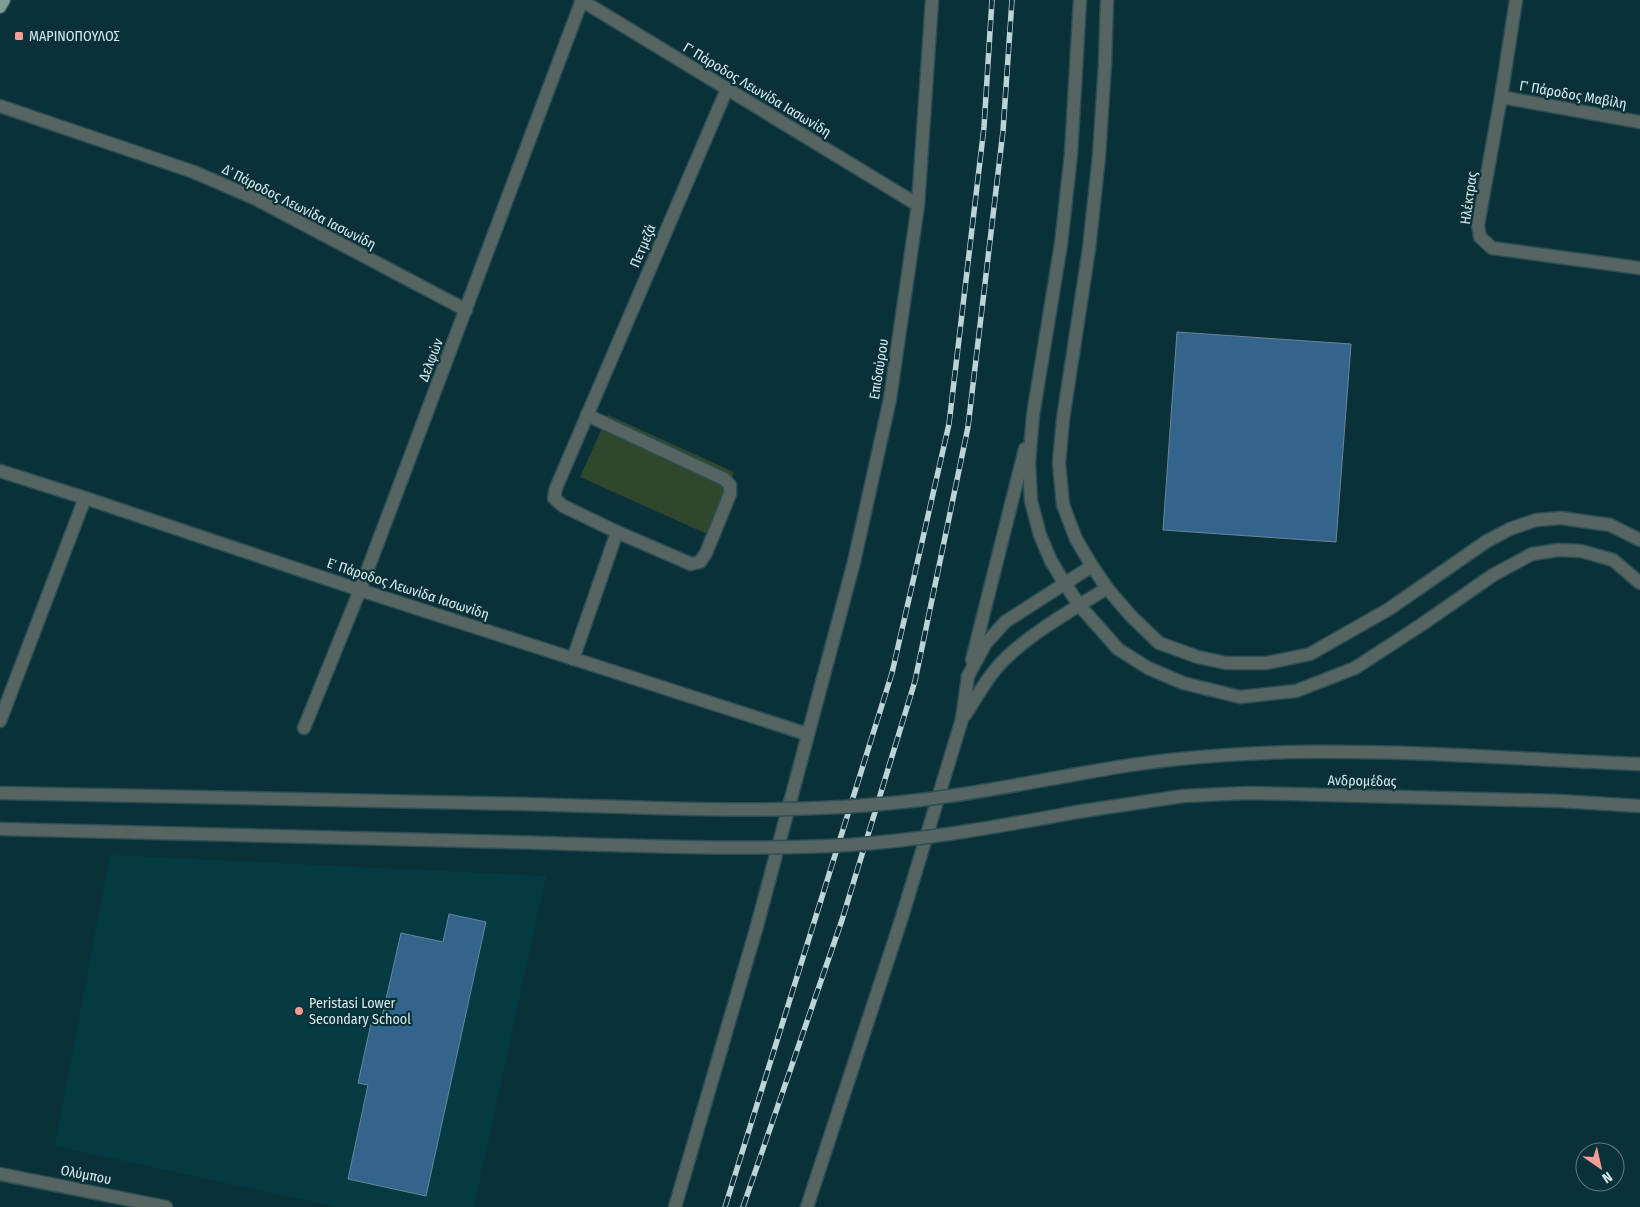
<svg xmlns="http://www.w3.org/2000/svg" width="1640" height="1207" viewBox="0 0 1640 1207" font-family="'Fira Sans Condensed',sans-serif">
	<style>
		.built { fill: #043b43 }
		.green { fill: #2f472d }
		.building { fill: #33648c; stroke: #6c849a }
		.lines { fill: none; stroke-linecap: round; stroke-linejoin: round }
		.minor-casing { stroke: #2b4f55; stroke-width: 15 }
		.major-casing { stroke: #2b4f55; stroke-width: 15 }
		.minor { stroke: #566561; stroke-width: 12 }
		.major { stroke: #7e9d95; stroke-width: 12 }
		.rail-casing { stroke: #bcd3d7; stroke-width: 5.5 }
		.rail { stroke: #0a3138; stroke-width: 4; stroke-dasharray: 11; stroke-linecap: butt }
		.minor-bridge-casing { stroke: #2b4f55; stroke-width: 15; stroke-linecap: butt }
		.minor-bridge { stroke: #566561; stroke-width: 12 }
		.poi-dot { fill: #f59c96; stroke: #0a3138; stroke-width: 2 }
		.labels { text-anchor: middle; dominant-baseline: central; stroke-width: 4.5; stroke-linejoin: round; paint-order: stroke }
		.poi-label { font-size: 14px; fill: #d7ebef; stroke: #0a3138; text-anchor: start }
		.street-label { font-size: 14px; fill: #d7ebef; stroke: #0a3138 }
	</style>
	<rect width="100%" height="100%" fill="#0a3138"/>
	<polygon class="built" points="110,855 546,876 474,1207 337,1207 55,1146"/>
	<polygon class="green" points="608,415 734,472 707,534 580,477"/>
	<g class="building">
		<polygon points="1177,332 1351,344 1336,542 1163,530"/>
		<polygon points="449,914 486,922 426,1196 348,1179 368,1085 358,1083 372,1019 381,1021 401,933 443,942"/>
	</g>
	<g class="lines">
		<g class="minor-casing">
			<g id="minor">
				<polyline points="581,0 918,205"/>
				<polyline points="1080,0 1071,154 1061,244 1033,415 1029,463 1031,501 1040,535 1051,561 1065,584 1080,606 1118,649 1148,668 1183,683 1240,697 1296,691 1355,668 1421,625 1493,575 1532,554 1558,550 1581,551 1613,560 1640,583"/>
				<polyline points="1107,0 1105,63 1099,156 1089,249 1063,419 1059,463 1063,505 1076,539 1092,566 1107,588 1130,615 1159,643 1198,657 1226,663 1267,663 1310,654 1389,609 1487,541 1510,529 1536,520 1561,518 1610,525 1640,540"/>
				<polyline points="1516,0 1501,97 1478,225 1480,237 1492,248 1640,268"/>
				<polyline points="1501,97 1640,122"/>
				<polyline points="0,106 194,172 254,198 466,310"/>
				<polyline points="587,415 724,479 730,485 730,494 706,553 700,562 691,564 617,532"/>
				<polyline points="0,471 85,498 360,590 807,734"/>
				<polyline points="573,659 617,532 563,506 554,498 556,488 727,89"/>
				<polyline points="972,660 1025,449"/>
				<path d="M965 715C978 695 989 674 1006 658 1034 631 1074 609 1107 588"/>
				<polyline points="0,721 85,498"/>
				<polyline points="304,728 360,590 582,0"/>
				<path d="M1095 771C1275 737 1459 757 1640 764"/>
				<polyline points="0,793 526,804"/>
				<polyline points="1083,811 1183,796 1248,793 1559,801 1640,806"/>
				<polyline points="0,829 508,842"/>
				<polyline points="0,1174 166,1207"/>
				<polyline points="675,1207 757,926 854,562 890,399 918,205 932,0"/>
				<polyline points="807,1207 902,917 962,719 968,676 986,643 1005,622 1092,566"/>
			</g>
		</g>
		<g class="major-casing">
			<polyline id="major" points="0,7 4,0"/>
		</g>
		<use href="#minor" class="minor"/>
		<use href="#major" class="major"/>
		<g class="rail-casing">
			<g id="rail">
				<polyline points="725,1207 892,673 949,424 984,127 992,0"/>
				<polyline points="743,1207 842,920 915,681 968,427 1003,131 1012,0"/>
			</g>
		</g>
		<use href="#rail" class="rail"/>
		<g class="minor-bridge-casing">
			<g id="minor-bridge">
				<path d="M526 804C657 808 789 816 920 800 979 793 1037 781 1095 771"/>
				<path d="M508 842C621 845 735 851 848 845 927 840 1005 825 1083 811"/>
			</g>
		</g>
		<use href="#minor-bridge" class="minor-bridge"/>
	</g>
	<g class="poi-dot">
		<rect x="14" y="31" width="10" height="10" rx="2.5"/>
		<circle cx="299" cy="1011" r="5"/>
	</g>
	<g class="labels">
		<g class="poi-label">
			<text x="29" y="36">ΜΑΡΙΝΟΠΟΥΛΟΣ</text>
			<text x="309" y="1003">Peristasi Lower<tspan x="309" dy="16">Secondary School</tspan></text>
		</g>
		<g class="street-label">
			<text transform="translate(757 90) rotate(31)">Γ΄ Πάροδος Λεωνίδα Ιασωνίδη</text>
			<text transform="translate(1573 95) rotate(10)">Γ΄ Πάροδος Μαβίλη</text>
			<text transform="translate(1469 198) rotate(-82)">Ηλέκτρας</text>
			<text transform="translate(299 207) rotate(27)">Δ΄ Πάροδος Λεωνίδα Ιασωνίδη</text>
			<text transform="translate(643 246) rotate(-67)">Πετμεζά</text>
			<text transform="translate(431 360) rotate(-69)">Δελφών</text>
			<text transform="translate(879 369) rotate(-81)">Επιδαύρου</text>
			<text transform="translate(408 589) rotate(18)">Ε΄ Πάροδος Λεωνίδα Ιασωνίδη</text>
			<text transform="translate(1362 781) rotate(1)">Ανδρομέδας</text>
			<text transform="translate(86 1175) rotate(11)">Ολύμπου</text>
		</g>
	</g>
	<g transform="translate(1600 1167) rotate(146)"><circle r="24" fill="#0a3138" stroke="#5c7b81"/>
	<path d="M0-4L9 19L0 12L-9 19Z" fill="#f59c96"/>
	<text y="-8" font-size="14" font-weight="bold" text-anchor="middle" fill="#d7ebef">N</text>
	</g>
</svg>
